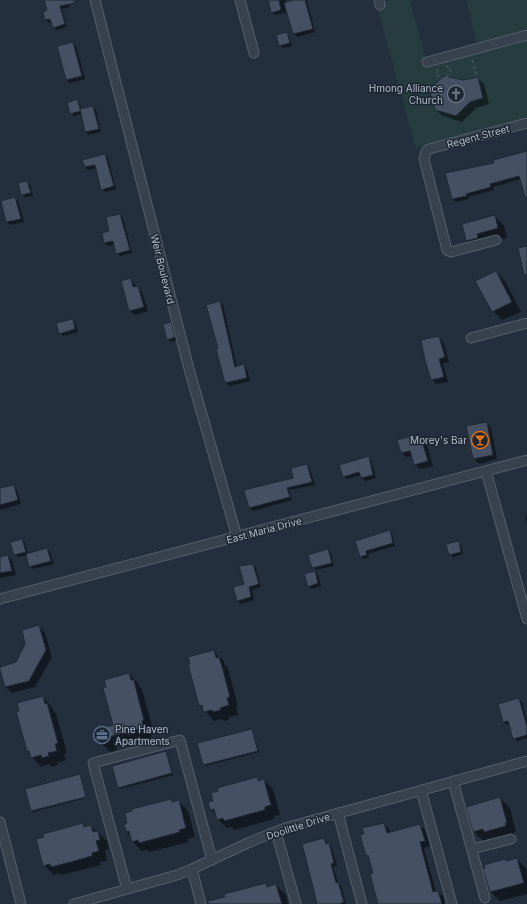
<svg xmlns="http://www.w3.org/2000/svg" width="527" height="904" viewBox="0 0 527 904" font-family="Inter,sans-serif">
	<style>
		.green { fill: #263c3f; fill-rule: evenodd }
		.shadow { fill: #0007 }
		.building { fill: #455162; stroke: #1f2835 }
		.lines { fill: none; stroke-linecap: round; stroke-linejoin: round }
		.minor-casing { stroke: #565f6c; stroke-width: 11 }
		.path { stroke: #44595c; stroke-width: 1.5; stroke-dasharray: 3 3; stroke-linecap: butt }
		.minor { stroke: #38414e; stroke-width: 9 }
		.labels { text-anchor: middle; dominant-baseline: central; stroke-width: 3; stroke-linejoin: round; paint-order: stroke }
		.poi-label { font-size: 10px; fill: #b4bcc9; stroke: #1d2633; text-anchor: end }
		.street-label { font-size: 10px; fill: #b4bcc9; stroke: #1d2633 }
	</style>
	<rect width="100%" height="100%" fill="#242f3e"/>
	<path class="green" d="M389 0H414L410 1 428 67 480 53 466 0H527V118L416 148 376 3ZM478 77 483 98 470 102 456 116 435 110 430 89Z"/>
	<g class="shadow">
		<polygon points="45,0 68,0 70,7 62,9 67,27 57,30 54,27 52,22 49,23 46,20 44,12 48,11"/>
		<polygon points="270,0 285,0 286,3 297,0 306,0 307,1 315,32 297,37 294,34 288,12 275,15 272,12"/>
		<polygon points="286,33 289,36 292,46 283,48 280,45"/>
		<polygon points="73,43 76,46 85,79 70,83 67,80"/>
		<polygon points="477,78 484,84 489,104 476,108 462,122 443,116 436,110 463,81"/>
		<polygon points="77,101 80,104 82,110 93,107 96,110 101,132 89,135 86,132 82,114 74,116 71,113"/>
		<polygon points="527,152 527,186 521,179 493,187 494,190 468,197 469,199 456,202 453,199 496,163"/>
		<polygon points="105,155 108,158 116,189 105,192 102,189 97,168 88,170 85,167"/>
		<polygon points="27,182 30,185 33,196 25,197 22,194"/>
		<polygon points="15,198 18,201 24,222 10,225 7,222 2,201"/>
		<polygon points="120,215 123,218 132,253 120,256 117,253 115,244 108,246 105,243 103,234 110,231"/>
		<polygon points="495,216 504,226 507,238 486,243 487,248 477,250 467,241 463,225"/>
		<polygon points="496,272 505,281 521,312 502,320 493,311"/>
		<polygon points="130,280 135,284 136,287 137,287 142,292 148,311 135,315 130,311"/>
		<polygon points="220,302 223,305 237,368 244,366 247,369 250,381 229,386 226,383 217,349 219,349"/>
		<polygon points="72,320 75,323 78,332 63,336 60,333"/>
		<polygon points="171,323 174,326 177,340 171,342 168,339"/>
		<polygon points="438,337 443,341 449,362 443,363 448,382 436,384 432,379"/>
		<polygon points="487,423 491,428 497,459 479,464 474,459 467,427"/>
		<polygon points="420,435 425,439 433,466 420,469 415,464 413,456 406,457 401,452"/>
		<polygon points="368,457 371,460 376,478 365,481 362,478 361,475 347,479 344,476"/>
		<polygon points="307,466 310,469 315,485 289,490 292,500 253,511 250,508 295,479"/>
		<polygon points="14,486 17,490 21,504 0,510 0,489"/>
		<polygon points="527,515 527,524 525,516"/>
		<polygon points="390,531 392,534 395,546 368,554 369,557 364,559 361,556 356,541"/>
		<polygon points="22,540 25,543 28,554 47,549 50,552 54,564 33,569 30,566 27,555 18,557 15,554"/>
		<polygon points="458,542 461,545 463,554 453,557 450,554"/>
		<polygon points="328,550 331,553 334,566 316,570 313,567"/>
		<polygon points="8,556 12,560 16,575 0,578 0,558"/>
		<polygon points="253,565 256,568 261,587 252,590 254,600 241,604 238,601"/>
		<polygon points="315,572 318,575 321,586 311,589 308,586"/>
		<polygon points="39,626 45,633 52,657 35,687 12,693 6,687 17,663"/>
		<polygon points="214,652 224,661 224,664 228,668 238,707 236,707 238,715 229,717 229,720 224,721 221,719 214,721 200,705"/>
		<polygon points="129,674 138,683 139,686 142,690 153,729 150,730 152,737 143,739 144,742 138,743 136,741 116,746 117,750 110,752 101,743 114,726"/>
		<polygon points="43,697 52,707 53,710 56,714 67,753 64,753 66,760 57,763 58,765 52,767 49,764 41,767 32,757 31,753 28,751"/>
		<polygon points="519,699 522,702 527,721 527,738 517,741 514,738 510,724 507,725 504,722"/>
		<polygon points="252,730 253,731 259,752 205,766 204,765 198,744"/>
		<polygon points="166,752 167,754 173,775 120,789 119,788"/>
		<polygon points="80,775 81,777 86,798 33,812 32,811 26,790"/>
		<polygon points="256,778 259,781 264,780 273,789 280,815 274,816 274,819 234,830 232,827 227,828 218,819 217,815 211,809 214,802"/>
		<polygon points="500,798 510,808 516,832 514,832 515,835 494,840 492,838 483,841 474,831"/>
		<polygon points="171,800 173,803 179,801 188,811 195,837 188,839 189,842 149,852 147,850 142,851 133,842 132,837 127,832"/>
		<polygon points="83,824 86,827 91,826 107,841 109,849 105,850 107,861 100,862 101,865 61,875 59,873 54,875 44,865"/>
		<polygon points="384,824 389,829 390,833 420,825 425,830 430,846 424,848 436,892 438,892 444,897 445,904 382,904 370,858 367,855"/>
		<polygon points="324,839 327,842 328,845 329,845 332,848 337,866 333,867 338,882 341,886 346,904 319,904"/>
		<polygon points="516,859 526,868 527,873 527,894 500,901 491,892 486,869"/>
		<polygon points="266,884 269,887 276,885 286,895 288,904 217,904"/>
	</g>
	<g class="building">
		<polygon points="44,0 74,0 75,3 60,6 65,24 53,28 50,19 45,20 43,12 47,10"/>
		<polygon points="268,0 279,0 281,10 271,13"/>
		<polygon points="293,0 305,0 313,29 293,34 284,3"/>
		<polygon points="287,32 290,43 279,46 276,35"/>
		<polygon points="73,42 82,76 66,80 57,46"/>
		<polygon points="444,76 463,80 478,77 483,98 470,102 456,116 435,110 429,89"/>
		<polygon points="77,99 81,111 70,114 67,103"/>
		<polygon points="93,106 99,129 85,132 80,109"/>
		<polygon points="527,151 527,197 525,197 519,176 490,184 491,187 466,194 467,196 452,199 445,173 494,163 493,160"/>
		<polygon points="105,154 114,186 101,190 95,165 85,167 82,160"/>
		<polygon points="27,181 31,193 21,195 18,183"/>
		<polygon points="15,197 21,219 6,222 1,201"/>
		<polygon points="120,214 130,250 116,254 113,241 104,243 102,233 109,231 106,217"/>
		<polygon points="495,215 498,228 477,234 478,238 466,241 462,224"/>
		<polygon points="527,246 527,274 524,275 518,248"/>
		<polygon points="496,271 512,302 492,312 475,281"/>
		<polygon points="131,278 133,287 138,286 144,307 129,311 121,281"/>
		<polygon points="220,301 235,367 244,364 247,378 225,383 216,349 218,348 206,305"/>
		<polygon points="73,319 75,329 59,334 56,323"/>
		<polygon points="171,322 175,337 167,340 163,324"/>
		<polygon points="439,336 445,357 439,359 444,377 431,380 425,360 421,340"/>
		<polygon points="487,422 493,455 473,459 466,426"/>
		<polygon points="420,434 428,461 414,465 410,451 401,453 397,440"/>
		<polygon points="369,456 373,475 361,478 359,472 343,477 339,465"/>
		<polygon points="307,464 312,482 287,488 290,497 249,508 244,490 293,478 291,468"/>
		<polygon points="14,485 18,500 0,505 0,488"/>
		<polygon points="390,530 393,543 366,551 367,555 360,557 355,541"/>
		<polygon points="22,539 26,552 14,555 10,542"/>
		<polygon points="459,541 461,552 449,555 446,544"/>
		<polygon points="47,548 51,561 29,567 26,554"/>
		<polygon points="328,549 332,563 312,568 308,555"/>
		<polygon points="8,555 12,571 0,573 0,557"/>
		<polygon points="253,564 259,584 249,587 251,597 237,601 233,587 244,584 239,566"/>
		<polygon points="315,571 318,583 308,587 304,574"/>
		<polygon points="39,625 46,650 29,681 5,687 0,670 0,667 16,662 25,644 22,630"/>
		<polygon points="214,650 216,658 219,657 223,670 230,697 227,698 229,705 220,708 221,710 213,712 212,710 203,712 202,705 199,706 188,664 190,664 188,657"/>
		<polygon points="129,673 131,680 134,680 137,693 144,720 142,721 144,728 135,730 135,733 128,735 127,732 108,737 109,741 100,743 96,729 113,725 103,688 106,687 104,680"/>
		<polygon points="43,696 45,704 47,703 58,743 55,744 57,751 48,753 49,756 42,758 41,755 31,758 29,751 27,751 16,711 19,711 17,703"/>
		<polygon points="519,698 527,727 527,735 513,739 508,721 503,722 498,704"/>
		<polygon points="252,729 258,751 203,765 197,743"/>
		<polygon points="166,751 172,773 118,788 112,766"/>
		<polygon points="80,774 86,797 31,811 25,789"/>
		<polygon points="257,777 258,781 264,779 271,805 265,807 265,810 246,815 224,821 223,818 217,820 214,809 210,810 208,802 213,801 211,793 218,791 217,788"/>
		<polygon points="500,797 507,823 505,823 506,826 484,832 483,829 473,832 466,807"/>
		<polygon points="171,799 172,802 179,800 186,828 179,830 180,832 139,843 138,840 132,842 129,831 126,832 124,824 127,823 125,813 132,811 132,809"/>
		<polygon points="83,823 84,827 91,825 93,832 98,831 100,840 96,841 99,851 92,853 92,856 71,862 51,867 50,864 43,866 36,839 44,837 43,834"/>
		<polygon points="384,823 387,833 420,824 425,841 420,842 433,892 438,891 442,904 378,904 370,874 373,873 368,855 366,856 360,835 364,834 362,828"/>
		<polygon points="324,838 326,844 329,843 334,863 331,864 336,883 338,882 344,902 341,903 341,904 317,904 312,883 302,844"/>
		<polygon points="517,858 524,883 490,892 483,869 485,868 484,865 505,859 506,861"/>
		<polygon points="266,883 267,887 276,884 282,904 208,904 208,901 225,897 224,894"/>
	</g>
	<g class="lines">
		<g class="minor-casing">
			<g id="minor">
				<polyline points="95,0 189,369 237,537"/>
				<polyline points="240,0 254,53"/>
				<polyline points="379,0 380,5"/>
				<polyline points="427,62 527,35"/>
				<polyline points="496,240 451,252 447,250 424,159 426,152 429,149 527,123"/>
				<polyline points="471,338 527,323"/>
				<polyline points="486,471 527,619"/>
				<polyline points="0,599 527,460"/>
				<polyline points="453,781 485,898"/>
				<polyline points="421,790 452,904"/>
				<polyline points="338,813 362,904"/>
				<polyline points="0,822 21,904"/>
				<polyline points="276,832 296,904"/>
				<polyline points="472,849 511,839"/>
				<polyline points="192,869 201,904"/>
				<polyline points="127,889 93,763 180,740 212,860"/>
				<polyline points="74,904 177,875 192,869 250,842 285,828 527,761"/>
			</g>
		</g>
		<g class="path">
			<polyline points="472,60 477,77"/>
			<polyline points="446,66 451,69 447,77"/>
			<polyline points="438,69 436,73 441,79"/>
		</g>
		<use href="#minor" class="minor"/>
	</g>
	<defs>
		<g id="church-ring" transform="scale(0.9)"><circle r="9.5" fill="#1d2633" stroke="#6b7280" stroke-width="1.5"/><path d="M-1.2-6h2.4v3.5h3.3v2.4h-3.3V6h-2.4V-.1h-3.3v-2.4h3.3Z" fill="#6b7280"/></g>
		<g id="bar-ring" transform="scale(0.9)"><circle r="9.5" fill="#1d2633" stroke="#e8710a" stroke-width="1.5"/><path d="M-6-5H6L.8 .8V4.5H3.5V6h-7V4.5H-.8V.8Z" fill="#e8710a"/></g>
		<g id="office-ring" transform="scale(0.9)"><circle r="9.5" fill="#1d2633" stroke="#5c6f8a" stroke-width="1.5"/><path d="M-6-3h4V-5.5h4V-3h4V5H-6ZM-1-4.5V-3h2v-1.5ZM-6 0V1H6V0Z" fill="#5c6f8a"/></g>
	</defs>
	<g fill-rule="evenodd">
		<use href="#church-ring" x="456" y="94"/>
		<use href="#bar-ring" x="480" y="440"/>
		<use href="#office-ring" x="102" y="735"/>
	</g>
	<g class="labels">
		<g class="poi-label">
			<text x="443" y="88">Hmong Alliance<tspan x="443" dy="12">Church</tspan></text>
			<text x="467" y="440">Morey's Bar</text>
			<text x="115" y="729" text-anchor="start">Pine Haven<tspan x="115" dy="12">Apartments</tspan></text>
		</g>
		<g class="street-label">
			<text transform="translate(478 136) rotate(-15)">Regent Street</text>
			<text transform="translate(163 269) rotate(76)">Weir Boulevard</text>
			<text transform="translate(264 530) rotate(-15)">East Maria Drive</text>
			<text transform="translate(298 826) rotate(-18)">Doolittle Drive</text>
		</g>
	</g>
</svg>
